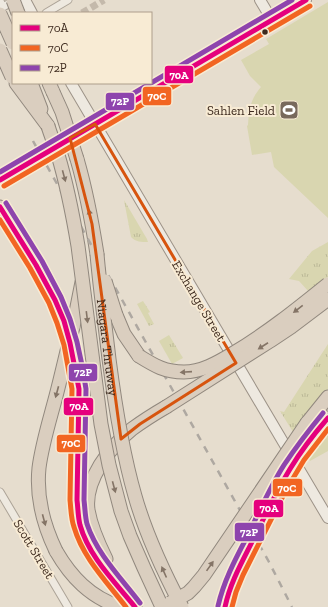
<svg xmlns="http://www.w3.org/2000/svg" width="328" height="607" viewBox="0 0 328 607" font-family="'Zilla Slab',serif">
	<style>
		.grass { fill: url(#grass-tufts) }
		.pitch { fill: #d9d6b0 }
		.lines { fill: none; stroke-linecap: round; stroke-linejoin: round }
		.street-tunnel { stroke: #c4b9ab; stroke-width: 7; stroke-dasharray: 7 3.5; stroke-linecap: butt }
		.street-casing { stroke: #aca397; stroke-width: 9 }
		.secondary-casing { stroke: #9c9287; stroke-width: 12 }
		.highway-casing { stroke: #91887e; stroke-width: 15 }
		.street { stroke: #eee9e0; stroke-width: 7 }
		.secondary { stroke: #eee9e0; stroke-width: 10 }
		.highway { stroke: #dacebf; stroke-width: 13 }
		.rail { stroke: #aea8a1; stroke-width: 2.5; stroke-dasharray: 7 7; stroke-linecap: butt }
		.secondary-bridge-casing { stroke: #9c9287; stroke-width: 12; stroke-linecap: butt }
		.highway-bridge-casing { stroke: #91887e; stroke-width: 15; stroke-linecap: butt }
		.secondary-bridge { stroke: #eee9e0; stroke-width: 10 }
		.highway-bridge { stroke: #dacebf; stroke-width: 13 }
		.bus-1-casing { stroke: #f8ebd4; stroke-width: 8 }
		.bus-2-casing { stroke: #f8ebd4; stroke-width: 8 }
		.bus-3-casing { stroke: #f8ebd4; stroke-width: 8 }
		.bus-1 { stroke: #e5007d; stroke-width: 5 }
		.bus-2 { stroke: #f26522; stroke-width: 5 }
		.bus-3 { stroke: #8e44ad; stroke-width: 5 }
		.oneway { fill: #847466 }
		.marked { fill: none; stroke: #d7540e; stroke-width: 3; stroke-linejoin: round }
		.bus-dot { fill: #3d2a1e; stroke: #f8ebd4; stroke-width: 1.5 }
		.labels { text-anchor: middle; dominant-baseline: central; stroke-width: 4; stroke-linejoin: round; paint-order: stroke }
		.poi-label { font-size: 13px; fill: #3d2a1e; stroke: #f8ebd4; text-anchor: end }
		.street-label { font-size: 13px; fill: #3d2a1e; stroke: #f8ebd4 }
		.line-badge { stroke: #f8ebd4; stroke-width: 1.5 }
		.badge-label { font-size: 11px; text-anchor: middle; font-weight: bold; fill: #fff }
	</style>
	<defs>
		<pattern id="grass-tufts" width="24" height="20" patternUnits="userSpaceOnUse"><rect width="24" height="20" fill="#d9d6b0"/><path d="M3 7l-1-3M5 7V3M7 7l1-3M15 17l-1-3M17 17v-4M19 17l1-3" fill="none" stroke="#bbb897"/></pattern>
	</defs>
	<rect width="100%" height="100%" fill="#e6ddce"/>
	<g class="grass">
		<path d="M124 200 147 239 148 242C141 242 136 242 131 237Z"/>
		<polygon points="328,242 328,277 309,292 299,281 289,279 312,251"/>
		<polygon points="143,301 150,312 148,313 154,324 149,326 137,304"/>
		<polygon points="169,335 183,358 172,364 159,341"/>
		<polygon points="328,344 328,389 293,432 280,411 284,412"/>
		<polygon points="328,429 328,451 310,461 308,458"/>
	</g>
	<path class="pitch" d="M328 2V218L274 167 271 152 252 155 247 126 248 125C249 109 250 100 261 87L250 76 241 60 269 44 266 39Z"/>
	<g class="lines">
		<polyline class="street-tunnel" points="82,13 104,0"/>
		<g class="street-casing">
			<g id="street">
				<polyline points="0,1 3,7 15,0"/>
				<polyline points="46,13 68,0"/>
				<polyline points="0,492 68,607"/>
			</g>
		</g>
		<g class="secondary-casing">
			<g id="secondary">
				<polyline points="25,0 32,13"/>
				<polyline points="260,0 272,20"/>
				<polyline points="71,83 328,518"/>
				<polyline points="65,141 306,0"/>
				<polyline points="0,180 24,165"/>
			</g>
		</g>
		<g class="highway-casing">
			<g id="highway">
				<polyline points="16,83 48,126"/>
				<polyline points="31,83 41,109"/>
				<polyline points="49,83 53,92"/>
				<path d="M77 159C86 190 92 222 97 254"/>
				<path d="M0 207C19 238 39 268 55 300 68 327 75 359 79 389L77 500C78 509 78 518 81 527 91 558 116 582 135 607"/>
				<polyline points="116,315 124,334 139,356"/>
				<polyline points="73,327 82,282"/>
				<polyline points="307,423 328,397"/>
				<polyline points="312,437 328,418"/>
				<path d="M56 551C71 577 90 597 120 607"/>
				<path d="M106 559C98 543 91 527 88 510 84 480 110 447 132 429 143 421 154 414 166 407"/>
			</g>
		</g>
		<use href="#street" class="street"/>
		<use href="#secondary" class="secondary"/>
		<use href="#highway" class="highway"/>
		<polyline class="rail" points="33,141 269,562 292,607"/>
		<g class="secondary-bridge-casing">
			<polyline id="secondary-bridge" points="24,165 61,143"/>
		</g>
		<g class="highway-bridge-casing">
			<g id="highway-bridge">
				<polyline points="13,0 18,13"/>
				<polyline points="0,14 13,43"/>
				<polyline points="0,50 12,77"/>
				<polyline points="53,92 62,112 77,159"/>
				<path d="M48 126C51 136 55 145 58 155 67 185 73 216 78 246L101 424 109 465 121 511 130 536 144 568 162 607"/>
				<path id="s1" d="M97 254C100 289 105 324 109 359 115 405 122 451 135 496 146 535 163 571 182 607"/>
				<polyline points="105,281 116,315"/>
				<path d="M139 356C155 366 165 372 184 372 201 372 217 363 232 354 266 334 297 309 328 284"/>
				<polyline points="166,407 270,341 291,327 328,299"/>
				<path d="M56 551C43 524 36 497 39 468 42 444 50 419 56 396 62 373 67 350 73 327"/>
				<polyline points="227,599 234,576 273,500 290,469 312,437"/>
				<polyline points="170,603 188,593 194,587 204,575 307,423"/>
			</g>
		</g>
		<use href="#secondary-bridge" class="secondary-bridge"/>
		<use href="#highway-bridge" class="highway-bridge"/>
		<g class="bus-1-casing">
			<g id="bus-1">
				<polyline points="0,180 306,0"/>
				<path d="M0 207 36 265 55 300 64 321 70 343 79 389 77 500C78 508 78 517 80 525 89 557 115 582 135 607"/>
				<path d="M225 607C230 583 242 562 253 540 265 516 276 492 290 469 301 451 314 434 328 418"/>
			</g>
		</g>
		<g class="bus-2-casing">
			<g id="bus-2">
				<polyline points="4,186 310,6"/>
				<path d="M0 220 30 268 49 303 57 323 64 345 72 389 70 500C71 509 71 519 74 527 83 558 107 582 126 607"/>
				<polyline points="232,607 236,592 243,575 286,490 304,460 328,429"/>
			</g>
		</g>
		<g class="bus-3-casing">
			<g id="bus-3">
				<polyline points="0,172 292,0"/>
				<path d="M6 203 42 261 61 297 70 319 77 342 82 365 86 389 84 500C85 508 85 516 87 524 97 554 121 578 140 603"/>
				<path d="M218 606C224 580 236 558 248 535 259 512 270 487 284 465 296 447 309 430 323 413"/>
			</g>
		</g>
		<use href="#bus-1" class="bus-1"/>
		<use href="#bus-2" class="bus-2"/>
		<use href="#bus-3" class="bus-3"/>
	</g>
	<defs><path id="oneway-solid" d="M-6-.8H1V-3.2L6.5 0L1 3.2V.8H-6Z"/></defs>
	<g class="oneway">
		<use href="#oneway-solid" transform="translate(64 176) rotate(75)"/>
		<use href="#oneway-solid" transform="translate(90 215) rotate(-102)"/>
		<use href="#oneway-solid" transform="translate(298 309) rotate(142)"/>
		<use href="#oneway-solid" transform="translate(87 317) rotate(83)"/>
		<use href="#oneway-solid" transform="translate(263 346) rotate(147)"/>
		<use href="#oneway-solid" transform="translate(186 372) rotate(176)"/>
		<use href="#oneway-solid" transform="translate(57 392) rotate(105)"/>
		<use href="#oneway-solid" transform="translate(114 487) rotate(75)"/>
		<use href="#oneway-solid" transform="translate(44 520) rotate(75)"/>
		<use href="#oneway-solid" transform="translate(210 566) rotate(-55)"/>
		<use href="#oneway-solid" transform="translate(164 572) rotate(-114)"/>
	</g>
	<path class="marked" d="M95 124 236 363 140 424 121 439 92 224 70 138Z"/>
	<defs>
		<g id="stadium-square" transform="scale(1)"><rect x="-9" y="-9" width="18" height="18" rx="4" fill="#78695c" stroke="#f8ebd4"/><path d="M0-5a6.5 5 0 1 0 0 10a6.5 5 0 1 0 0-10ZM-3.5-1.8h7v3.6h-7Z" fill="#fff"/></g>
	</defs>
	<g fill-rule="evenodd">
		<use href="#stadium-square" x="289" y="110"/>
	</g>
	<circle class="bus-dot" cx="265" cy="32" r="3.5"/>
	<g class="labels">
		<g class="poi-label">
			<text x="275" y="110">Sahlen Field</text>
		</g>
		<g class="street-label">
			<text transform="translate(199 301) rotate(59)">Exchange Street</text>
			<text stroke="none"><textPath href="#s1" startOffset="94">Niagara Thruway</textPath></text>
			<text transform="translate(34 549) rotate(59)">Scott Street</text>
		</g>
	</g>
	<g class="line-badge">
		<rect x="164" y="65" width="30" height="19" rx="4" fill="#e5007d"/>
		<rect x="142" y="86" width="30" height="20" rx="4" fill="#f26522"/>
		<rect x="105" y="92" width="30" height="19" rx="4" fill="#8e44ad"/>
		<rect x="68" y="363" width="30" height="19" rx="4" fill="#8e44ad"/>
		<rect x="63" y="397" width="31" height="19" rx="4" fill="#e5007d"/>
		<rect x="56" y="434" width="30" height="19" rx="4" fill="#f26522"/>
		<rect x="272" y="478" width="31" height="19" rx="4" fill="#f26522"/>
		<rect x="253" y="499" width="31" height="19" rx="4" fill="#e5007d"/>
		<rect x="234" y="522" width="31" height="20" rx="4" fill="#8e44ad"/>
	</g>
	<g class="badge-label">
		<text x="179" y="79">70A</text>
		<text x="157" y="100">70C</text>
		<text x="120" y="105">72P</text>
		<text x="83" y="376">72P</text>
		<text x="79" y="410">70A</text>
		<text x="71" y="447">70C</text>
		<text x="287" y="492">70C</text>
		<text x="269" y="512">70A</text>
		<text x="249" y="536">72P</text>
	</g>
	<rect x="12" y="12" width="140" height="72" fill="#f8ebd4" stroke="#ad9e8b"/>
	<rect x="20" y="25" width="20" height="6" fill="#e5007d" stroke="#ad9e8b"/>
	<text x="48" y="32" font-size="12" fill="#3d2a1e">70A</text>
	<rect x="20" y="45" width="20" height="6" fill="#f26522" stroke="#ad9e8b"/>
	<text x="48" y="52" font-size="12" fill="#3d2a1e">70C</text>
	<rect x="20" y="65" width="20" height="6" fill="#8e44ad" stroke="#ad9e8b"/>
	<text x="48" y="72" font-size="12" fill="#3d2a1e">72P</text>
</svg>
